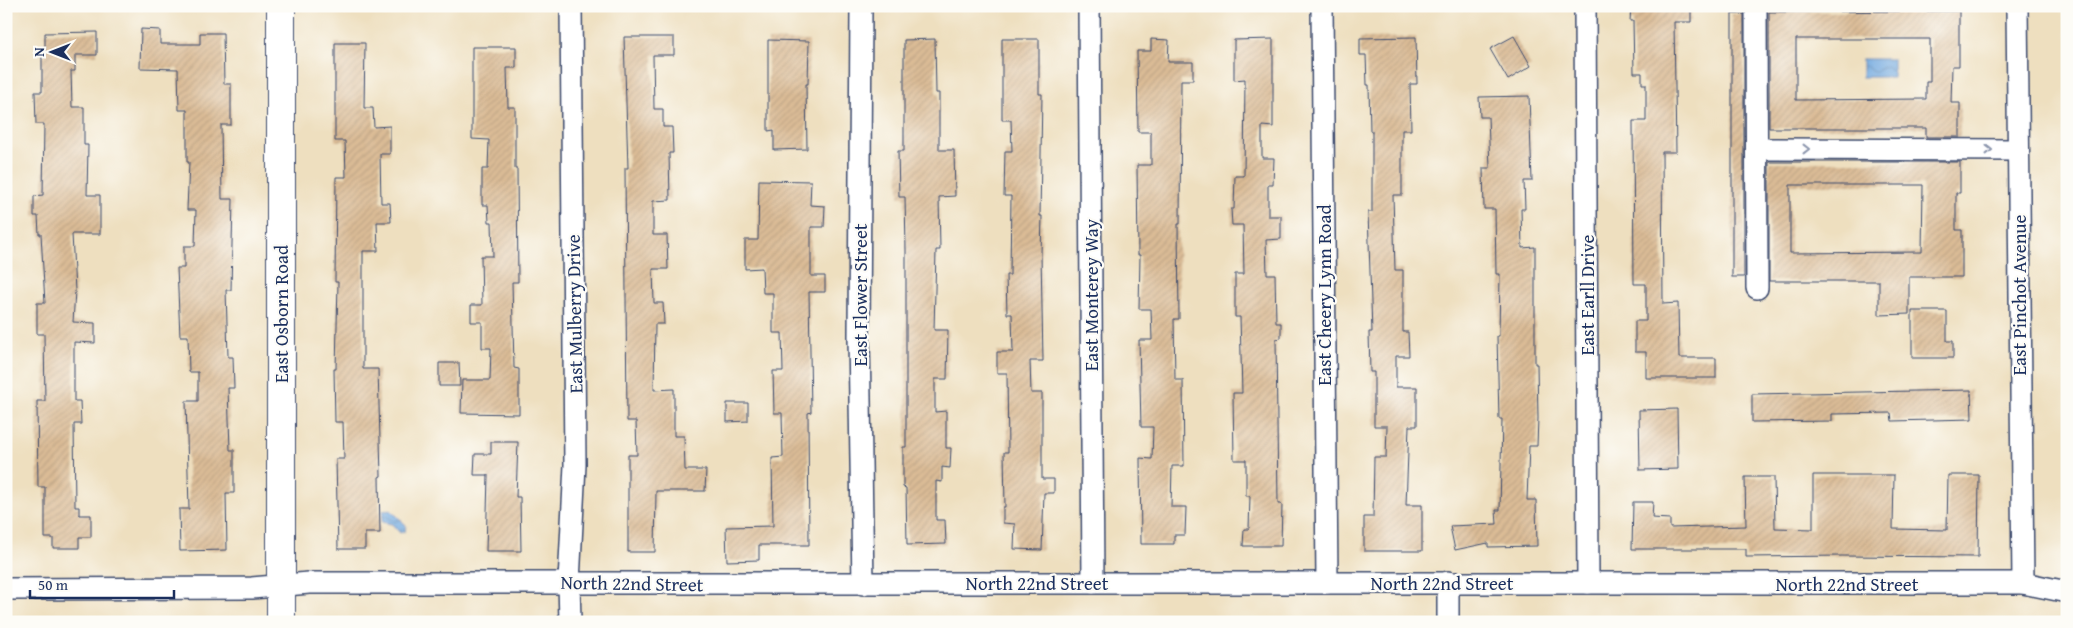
<svg xmlns="http://www.w3.org/2000/svg" width="2073" height="628" viewBox="0 0 2073 628" font-family="'Gentium Book Plus',serif">
	<style>
		.water { fill: url(#water-waves); stroke: #466c9e }
		.building { fill: url(#building-hatch); fill-rule: evenodd }
		.lines { fill: none; stroke-linecap: round; stroke-linejoin: round }
		.minor-casing { stroke: #3b496d; stroke-width: 24 }
		.major-casing { stroke: #3b496d; stroke-width: 30 }
		.minor { stroke: #fff; stroke-width: 21 }
		.major { stroke: #fff; stroke-width: 28 }
		.oneway { stroke: #8d97ae }
		.labels { text-anchor: middle; dominant-baseline: central; stroke-width: 4.5; stroke-linejoin: round; paint-order: stroke }
		.street-label { font-size: 19px; fill: #1b2f5e; stroke: #fdfcf7 }
	</style>
	<defs>
		<pattern id="water-waves" width="16" height="10" patternUnits="userSpaceOnUse" patternTransform="scale(1.25)"><rect width="16" height="10" fill="#71a8df"/><path d="M0 5q4-4 8 0t8 0" fill="none" stroke="#5c89b8"/></pattern>
		<pattern id="building-hatch" width="6" height="6" patternUnits="userSpaceOnUse" patternTransform="scale(1.25)"><rect width="6" height="6" fill="#dbbc96"/><path d="M-1 1l2-2M0 6l6-6M5 7l2-2" fill="none" stroke="#bba284"/></pattern>
	</defs>
	<rect width="100%" height="100%" fill="#fdfcf7"/>
	<filter id="ink" filterUnits="userSpaceOnUse"><feTurbulence type="fractalNoise" baseFrequency=".02" numOctaves="2"/><feDisplacementMap in="SourceGraphic" scale="10" xChannelSelector="R" yChannelSelector="G"/><feConvolveMatrix kernelMatrix="1 2 1 2 8 2 1 2 1" color-interpolation-filters="sRGB"/></filter>
	<filter id="wash" filterUnits="userSpaceOnUse"><feTurbulence type="fractalNoise" baseFrequency=".0096" numOctaves="4" result="noise"/><feDisplacementMap in="SourceGraphic" scale="20" xChannelSelector="R" yChannelSelector="G"/><feGaussianBlur stdDeviation="1.12" result="paint"/><feColorMatrix in="noise" values="0 0 0 0 0 0 0 0 0 0 0 0 0 0 0 0 0 1.4 0 .05"/><feComposite in="paint" operator="in"/></filter>
	<g filter="url(#wash)">
		<rect width="100%" height="100%" fill="#eedfbf"/>
		<g class="water">
			<rect x="1862" y="59" width="31" height="18"/>
			<polygon points="391,510 406,525 405,531 400,533 392,524 382,522 383,511"/>
		</g>
		<g id="blocks">
			<g class="building">
				<polygon points="1631,6 1691,6 1691,22 1674,22 1676,152 1662,152 1663,304 1678,303 1679,358 1716,358 1716,378 1646,378 1646,352 1635,352 1635,321 1646,321 1646,284 1634,284 1633,121 1646,121 1646,84 1642,84 1642,73 1634,73 1633,21 1630,21"/>
				<path d="M1959 11V66H1952L1951 103H1960V137H1926V128H1769V12ZM1796 39H1930V82H1926V99L1796 100Z"/>
				<rect x="1732" y="14" width="12" height="263"/>
				<polygon points="141,29 160,30 160,44 200,44 200,33 223,33 224,84 231,84 231,125 221,125 222,199 233,199 231,290 226,290 228,357 233,357 234,388 228,388 230,450 234,450 234,493 226,493 227,550 180,551 179,509 189,509 186,401 198,401 198,372 189,372 188,336 180,336 177,268 184,268 184,246 195,246 196,210 187,210 189,162 187,162 187,110 179,110 178,69 140,68"/>
				<polygon points="97,32 97,55 75,55 75,71 71,71 72,107 84,107 84,145 88,145 87,195 100,195 100,234 72,234 75,291 73,322 95,323 95,343 74,342 74,401 80,401 81,424 74,424 75,507 79,507 79,515 91,515 91,537 79,537 79,548 53,548 53,538 45,538 45,487 38,487 37,401 45,401 44,334 37,334 37,303 45,303 41,234 39,234 38,216 34,216 34,196 43,195 44,124 36,124 35,92 42,92 42,57 45,57 45,33"/>
				<polygon points="1514,36 1531,66 1508,80 1490,49"/>
				<polygon points="624,37 674,37 674,55 653,55 654,109 663,109 663,127 672,127 673,153 669,153 670,200 653,201 653,235 667,235 668,269 653,269 654,303 663,303 664,324 655,324 654,390 674,389 674,436 684,436 685,470 706,470 705,491 656,491 655,552 628,552 628,455 637,455 636,421 627,421 625,168 628,168"/>
				<polygon points="1416,37 1417,84 1410,84 1411,130 1402,130 1402,195 1393,195 1395,270 1403,270 1403,332 1408,332 1409,356 1396,356 1396,387 1417,387 1417,426 1409,426 1406,505 1422,505 1422,551 1364,551 1364,517 1373,517 1374,457 1386,457 1387,426 1374,426 1374,372 1370,372 1369,332 1372,332 1368,212 1372,212 1372,131 1370,131 1369,85 1367,85 1366,55 1360,55 1360,38"/>
				<polygon points="935,39 936,93 939,93 939,150 954,150 955,196 939,197 940,250 936,250 934,330 948,330 947,379 935,379 935,412 946,411 946,448 951,448 950,468 942,467 942,482 936,481 936,520 945,520 946,544 907,545 906,488 903,487 903,447 906,447 906,250 905,197 899,197 898,151 904,151 904,40"/>
				<polygon points="1002,39 1039,39 1039,94 1042,94 1040,216 1042,216 1041,254 1043,361 1030,361 1031,393 1042,393 1042,479 1054,479 1054,493 1044,493 1042,550 1014,549 1015,524 1003,523 1003,507 1005,507 1004,452 1008,452 1007,373 997,373 997,352 1013,352 1012,314 1007,314 1006,275 1010,275 1011,196 1004,196 1005,151 1012,151 1011,120 1002,120"/>
				<polygon points="1151,39 1169,40 1168,62 1193,62 1193,80 1181,80 1180,224 1178,224 1179,319 1174,319 1175,380 1183,380 1184,466 1172,466 1171,507 1186,507 1185,535 1174,535 1174,544 1141,544 1140,458 1152,459 1153,427 1141,427 1139,340 1152,340 1151,309 1139,309 1140,255 1138,255 1137,165 1151,165 1151,132 1138,132 1137,51 1151,51"/>
				<polygon points="1273,39 1273,127 1262,126 1262,158 1274,158 1273,185 1268,185 1268,216 1281,216 1281,239 1266,240 1267,274 1275,274 1276,323 1281,323 1281,338 1276,339 1278,504 1282,504 1281,546 1243,546 1244,529 1249,529 1250,496 1246,496 1246,460 1234,460 1233,393 1242,393 1240,317 1235,317 1235,274 1244,274 1243,225 1232,225 1231,209 1234,209 1235,176 1244,176 1245,79 1234,80 1234,40"/>
				<polygon points="768,40 809,41 808,84 806,84 807,149 774,150 774,130 768,131"/>
				<polygon points="335,43 365,43 364,108 373,108 374,127 390,126 390,154 380,154 381,203 390,203 391,222 377,222 378,251 363,251 363,369 378,369 381,476 379,477 380,533 365,533 365,549 338,549 336,459 344,459 343,422 335,422 334,369 336,369 338,282 335,282 336,177 346,177 345,141 335,141"/>
				<polygon points="472,47 516,47 516,68 507,68 508,107 515,107 515,169 517,169 518,282 512,282 514,368 519,369 519,414 461,413 462,380 490,380 491,348 482,348 482,322 471,322 471,305 482,305 481,256 493,256 492,222 489,222 488,205 482,205 482,169 488,169 489,140 472,139"/>
				<polygon points="1529,96 1532,181 1524,181 1525,209 1521,209 1522,248 1535,247 1535,364 1537,364 1538,418 1537,446 1529,446 1527,500 1536,500 1537,546 1488,547 1488,543 1455,550 1450,526 1497,524 1496,510 1500,510 1502,419 1499,419 1497,336 1499,336 1500,274 1496,274 1495,209 1484,209 1483,168 1490,168 1488,117 1480,117 1479,97"/>
				<path d="M1769 162H1960V193H1956V230H1962V277H1909V314L1879 315V281H1769ZM1790 185H1923L1922 252 1790 253Z"/>
				<polygon points="759,180 811,181 810,205 825,206 824,227 811,227 811,276 825,276 825,292 809,292 811,412 808,413 809,545 759,545 759,560 727,561 726,527 773,526 772,458 783,457 782,413 774,413 773,371 783,371 782,333 773,333 773,293 763,293 762,268 745,269 745,240 758,240"/>
				<polygon points="1912,311 1947,311 1947,341 1953,341 1953,358 1912,358"/>
				<polygon points="439,363 459,363 460,386 439,386"/>
				<polygon points="1971,390 1972,419 1892,421 1891,413 1832,414 1832,421 1752,422 1752,394"/>
				<polygon points="727,403 748,403 748,421 727,422"/>
				<polygon points="1677,409 1678,469 1640,470 1639,410"/>
				<polygon points="491,442 518,442 516,497 520,497 521,551 486,551 488,475 474,475 475,454 491,454"/>
				<polygon points="1813,475 1894,475 1893,529 1947,530 1948,475 1979,475 1978,557 1843,556 1746,557 1746,549 1632,549 1633,502 1653,502 1652,518 1670,519 1670,528 1746,526 1745,477 1774,477 1775,528 1813,529"/>
			</g>
		</g>
	</g>
	<g filter="url(#ink)">
		<use href="#blocks" fill-opacity="0" stroke="#3b496d" stroke-width="1"/>
		<g class="lines">
			<g class="minor-casing">
				<g id="minor">
					<polyline points="861,6 859,337 863,584"/>
					<polyline points="1089,6 1093,583"/>
					<polyline points="1322,6 1327,583"/>
					<polyline points="1585,6 1588,583"/>
					<polyline points="1756,6 1757,288"/>
					<polyline points="2017,6 2023,583"/>
					<polyline points="1757,149 2018,150"/>
					<polyline points="1448,582 1448,622"/>
					<polyline points="6,589 252,588 309,583 2023,583 2067,592"/>
					<polyline points="570,622 569,582 575,465 571,6"/>
				</g>
			</g>
			<g class="major-casing">
				<polyline id="major" points="281,622 281,6"/>
			</g>
			<use href="#minor" class="minor"/>
			<use href="#major" class="major"/>
		</g>
		<defs><path id="oneway-chevron" d="M-2-3.5L2.5 0L-2 3.5" fill="none" stroke-width="1.6" stroke-linecap="round" stroke-linejoin="round" transform="scale(1.25)"/></defs>
		<g class="oneway">
			<use href="#oneway-chevron" transform="translate(1806 149)"/>
			<use href="#oneway-chevron" transform="translate(1989 150)"/>
		</g>
	</g>
	<g class="labels">
		<g class="street-label">
			<text transform="translate(860 295) rotate(-90)">East Flower Street</text>
			<text transform="translate(1091 295) rotate(-90)">East Monterey Way</text>
			<text transform="translate(1324 295) rotate(-90)">East Cheery Lynn Road</text>
			<text transform="translate(1587 295) rotate(-90)">East Earll Drive</text>
			<text transform="translate(2019 295) rotate(-90)">East Pinchot Avenue</text>
			<text transform="translate(281 314) rotate(-90)">East Osborn Road</text>
			<text transform="translate(574 314) rotate(-91)">East Mulberry Drive</text>
			<text transform="translate(632 583) rotate(1)">North 22nd Street</text>
			<text x="1037" y="583">North 22nd Street</text>
			<text x="1442" y="583">North 22nd Street</text>
			<text x="1847" y="584">North 22nd Street</text>
		</g>
	</g>
	<rect width="2073" height="628" fill="none" stroke="#fdfcf7" stroke-width="25"/>
	<g transform="translate(52 52) rotate(270)" stroke="#fdfcf7" stroke-width="4" paint-order="stroke">
	<path d="M0-4L9 19L0 12L-9 19Z" fill="#1b2f5e"/>
	<text y="-8" font-size="14" font-weight="bold" text-anchor="middle" fill="#1b2f5e">N</text>
	</g>
	<path d="M30 590v8h144v-8" fill="none" stroke="#1b2f5e" stroke-width="2.5"/>
	<text x="38" y="590" font-size="15" fill="#1b2f5e" stroke="#fdfcf7" stroke-width="4" paint-order="stroke">50 m</text>
</svg>
